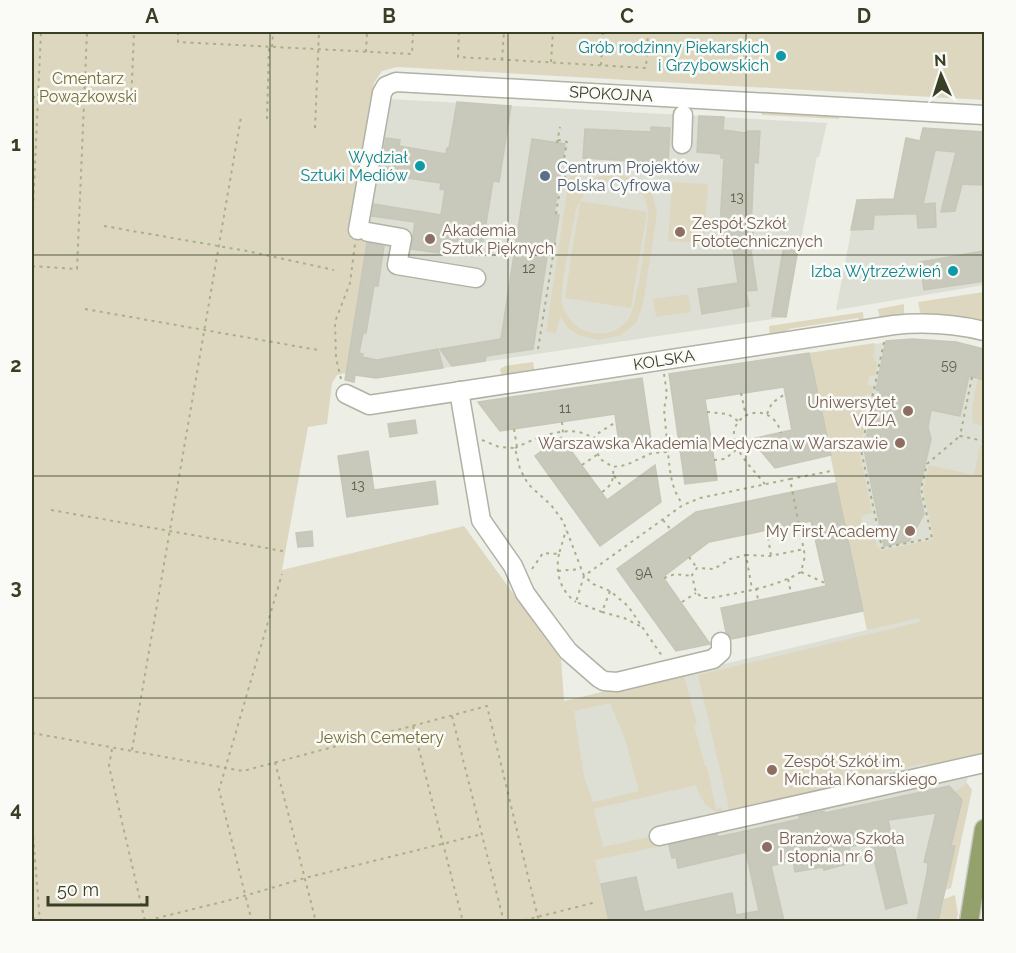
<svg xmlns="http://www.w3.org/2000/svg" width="1016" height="953" viewBox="0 0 1016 953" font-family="Raleway,sans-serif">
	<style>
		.built { fill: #ddded4 }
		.green { fill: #ded7c0; fill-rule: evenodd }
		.building { fill: #c8c9bb; stroke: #c6c7b8; stroke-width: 1.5 }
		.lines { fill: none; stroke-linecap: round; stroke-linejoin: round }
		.minor-casing { stroke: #b0b2a4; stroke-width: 21 }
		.major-casing { stroke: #c8c9c2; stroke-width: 21 }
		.path { stroke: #a8b088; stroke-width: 2; stroke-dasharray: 3 4.5; stroke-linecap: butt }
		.minor { stroke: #fff; stroke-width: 18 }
		.major { stroke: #93a16c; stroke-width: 18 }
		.grid { fill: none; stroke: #393f25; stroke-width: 1.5; stroke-opacity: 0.55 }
		.culture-dot { fill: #0f9aa8; stroke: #fafaf6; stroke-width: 2 }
		.service-dot { fill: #5c6f8a; stroke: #fafaf6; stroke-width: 2 }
		.education-dot { fill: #8d6e63; stroke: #fafaf6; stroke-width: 2 }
		.labels { text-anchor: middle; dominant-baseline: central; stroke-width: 5; stroke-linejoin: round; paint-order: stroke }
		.number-label { font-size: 14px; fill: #5d624a }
		.culture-label { font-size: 16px; fill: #0d838f; stroke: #fafaf6; text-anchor: end }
		.park-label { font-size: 16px; fill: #756e31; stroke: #fafaf6 }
		.street-label { font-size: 16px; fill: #393f25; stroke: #fafaf6 }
		.service-label { font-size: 16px; fill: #4e5e75; stroke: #fafaf6; text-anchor: start }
		.education-label { font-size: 16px; fill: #785e54; stroke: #fafaf6; text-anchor: start }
		.neatline { fill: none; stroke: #393f25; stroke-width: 2 }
		.grid-label { font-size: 20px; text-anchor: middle; font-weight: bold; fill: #393f25 }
	</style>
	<rect width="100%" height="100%" fill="#edeee6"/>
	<g class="built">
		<polygon points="389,99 827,123 819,157 817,157 786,317 376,378 346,373"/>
		<polygon points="923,128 984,132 984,285 836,310 854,216 904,214"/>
		<polygon points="912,339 956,342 984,349 984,687 955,846 938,921 600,921 564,702 867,630 809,353"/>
	</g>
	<g class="green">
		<path d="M32 32H984V100L397 67 382 71 374 83 348 229 368 236 346 373 337 375 332 383 327 424 308 427 282 570 464 526 561 659 564 701 683 673 697 724 694 725 705 766H707L716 809 722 808V813C707 810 700 799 696 785L594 809 603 847 654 836 661 846 595 860 609 921H32ZM610 703 625 739 639 791 593 802 584 777 574 711Z"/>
		<polygon points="762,110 839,114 839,119 762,115"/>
		<path d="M570 172 581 173V184L599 176 616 174 637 179 653 195 657 214 643 304 636 323 621 335 600 340 580 336 568 328 560 316 556 333 546 332ZM603 182C617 181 635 184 644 197 647 202 648 209 648 215 647 232 637 306 629 318 621 330 608 335 594 333 578 331 566 319 562 304 559 288 573 228 576 209 581 195 590 187 603 182Z"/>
		<polygon points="672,182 708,184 704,243 668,241"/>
		<polygon points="580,201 647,212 631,308 565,298"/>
		<polygon points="984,292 984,326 923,316 920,312 918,302"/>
		<polygon points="688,294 691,312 656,317 653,299"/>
		<polygon points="904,304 904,317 880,318 878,309"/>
		<polygon points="863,312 864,324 858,318 789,329 778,336 770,335 769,326"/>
		<polygon points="875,343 873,356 877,364 875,376 870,375 867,385 873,386 872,395 866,394 864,403 869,405 868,415 862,414 860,423 865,425 859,451 872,513 861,516 864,531 874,529 877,547 879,547 881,551 934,539 923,490 929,465 974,475 980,445 984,446 984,737 982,758 928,767 926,763 881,773 882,780 730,813 698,675 920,622 919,618 867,630 809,353"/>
		<polygon points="533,362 535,373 502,377 500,369 505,366"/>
		<polygon points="978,378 984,380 984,426 973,423 972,408"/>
		<polygon points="967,783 972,790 951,888 946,890 955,846 951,846 962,800 954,793"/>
		<polygon points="955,895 958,915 956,921 938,921 944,899"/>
	</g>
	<g class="building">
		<polygon points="457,102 511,106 499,182 493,181 482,248 441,241 439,253 411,249 415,222 372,216 374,204 441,215 445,190 440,189 441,183 394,176 393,182 378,180 386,138 400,140 399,146 446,154 447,148 449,148"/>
		<polygon points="699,116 724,117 723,130 745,133 748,131 760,131 758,163 754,162 751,232 753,232 753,244 750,244 757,290 746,291 749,306 702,314 698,289 738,283 732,243 719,243 724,158 721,158 721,154 697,152"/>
		<polygon points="651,127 670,128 668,163 583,158 585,129 651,132"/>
		<polygon points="923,128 984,132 984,185 962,184 955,211 941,212 956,152 935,150 923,204 935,203 936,227 918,228 917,214 904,214 874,215 873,229 851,230 857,200 894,199 906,138 920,141"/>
		<polygon points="532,139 565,144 554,214 559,215 555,241 553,241 551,251 548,250 533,349 486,356 485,361 452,366 440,349 501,339"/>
		<polygon points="367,243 384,246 378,286 374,286 366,333 363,333 359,353 363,354 362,357 377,360 438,349 443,368 376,378 355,375 354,382 345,380"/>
		<polygon points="784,245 798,248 786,317 772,316"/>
		<polygon points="984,251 984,281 924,290 920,262"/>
		<polygon points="912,339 956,342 984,349 984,380 969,376 960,416 931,410 928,427 931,439 919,491 924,514 909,541 884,546 864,449 872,411 877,407 880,391 876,390 886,341"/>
		<polygon points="809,353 831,455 775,468 751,439 792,430 784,387 705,399 717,480 685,484 669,374"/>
		<polygon points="642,378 651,439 619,444 615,414 500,431 478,402"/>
		<polygon points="415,420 417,433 390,437 388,424"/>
		<polygon points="561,437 607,500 655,465 661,502 600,546 535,456"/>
		<polygon points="368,451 374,490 435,481 438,504 347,517 338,456"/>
		<polygon points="836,483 863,611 732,639 726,632 721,608 826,586 811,521 709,542 663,577 710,644 676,651 617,569 696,512"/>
		<polygon points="312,531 313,546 298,547 296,533"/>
		<polygon points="949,786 962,800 951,846 955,846 938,921 917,921 927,873 928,863 924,862 936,813 888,820 907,903 886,909 870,842 849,847 852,860 850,863 824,870 823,867 795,872 793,860 771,866 784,921 609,921 601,884 636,877 644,912 732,893 736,915 759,911 746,852 678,868 676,857 672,858 669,845 717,834 718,837 800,819 799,816 824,811 825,813"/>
	</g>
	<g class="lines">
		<g class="minor-casing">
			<g id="minor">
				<polyline points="682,144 683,115"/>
				<polyline points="358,230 382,93 386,86 396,82 984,115"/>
				<polyline points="368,232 402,238 397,265 476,278"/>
				<polyline points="459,391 481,520 513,566 525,593 533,604 568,651 599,678 604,681 617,682 713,659 721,652 721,642"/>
				<path d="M346 394 369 405 894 325C924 322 955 324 984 331"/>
				<polyline points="659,836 984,763"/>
			</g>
		</g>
		<g class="major-casing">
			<polyline id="major" points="969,922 984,829"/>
		</g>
		<g class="path">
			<polyline points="178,32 178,42 412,54 413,32"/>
			<polyline points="459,32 458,57 646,68 648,32"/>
			<polyline points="272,47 273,32"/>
			<polyline points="366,52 367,32"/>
			<polyline points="502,60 504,32"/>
			<polyline points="551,62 553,32"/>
			<polyline points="601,65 603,32"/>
			<polyline points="32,97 131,104 134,32"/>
			<polyline points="267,119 269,47"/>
			<polyline points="315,128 319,32"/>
			<polyline points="557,143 560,127"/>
			<polyline points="556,214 561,182 565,179 567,162 564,159 567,142 558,140"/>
			<polyline points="104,226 247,251 334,270"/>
			<polyline points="32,231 41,32"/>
			<polyline points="32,266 77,269 87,32"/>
			<polyline points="85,309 318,350"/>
			<polyline points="884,342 861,450 882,548 932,538 921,489 927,464 960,436"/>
			<polyline points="538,349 555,243 552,240"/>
			<polyline points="664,374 667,394 664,409 668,452"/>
			<polyline points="972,377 960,436 984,441"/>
			<polyline points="341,379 336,358 335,322 350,283 355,244"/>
			<polyline points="741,393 746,416"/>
			<polyline points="707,412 728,414 738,421"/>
			<polyline points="767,414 772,403 785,394"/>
			<polyline points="562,422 563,433"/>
			<polyline points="514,429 517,447"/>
			<polyline points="593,439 597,434 616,422"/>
			<polyline points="482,440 499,447 515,448 520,469 528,484 551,505 563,521 584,576 593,584 610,591 628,606 662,656"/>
			<path d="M515 448C536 438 569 423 591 437L600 459 613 467 626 465 652 453 668 452C670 473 671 488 683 505"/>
			<polyline points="714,460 725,459 737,449"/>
			<polyline points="582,465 598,454"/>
			<polyline points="614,476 623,488"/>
			<polyline points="790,479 831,471"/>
			<path d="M765 484C756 473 743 460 737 447 721 415 771 396 781 433"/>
			<path d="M602 492C612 485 614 480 613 468"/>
			<polyline points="51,510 283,551"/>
			<polyline points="663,520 671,530"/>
			<polyline points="767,530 771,556"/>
			<path d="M559 554C555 572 560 591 576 602"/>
			<polyline points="746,555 770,556 804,549"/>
			<polyline points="689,557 697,568"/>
			<polyline points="532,569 543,553 559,554 566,530"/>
			<polyline points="558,571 581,569"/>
			<polyline points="801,572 825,583"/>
			<polyline points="664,578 675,574 692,576"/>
			<polyline points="788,579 791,593"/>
			<polyline points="756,588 758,600"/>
			<polyline points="610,591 602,612 624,618 640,626"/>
			<polyline points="682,602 696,593"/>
			<path d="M602 612 576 602 584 576 683 505 700 498 790 479 805 556 801 572C774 588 741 592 711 598H704L696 593 692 575 697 568 714 569 730 559 746 555 752 589"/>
			<polyline points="452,716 504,922"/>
			<polyline points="413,726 463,922"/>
			<polyline points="32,733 243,771 487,706 539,922"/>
			<polyline points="112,749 109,766 145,921 234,899 305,878 482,834"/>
			<polyline points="132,750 241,117"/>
			<polyline points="275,762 316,922"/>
			<polyline points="32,822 40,922"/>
			<polyline points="32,918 52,922"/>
			<polyline points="252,922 219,790 282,574"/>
			<polyline points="517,922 593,903"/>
		</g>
		<use href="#minor" class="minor"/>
		<use href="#major" class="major"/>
	</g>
	<path class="grid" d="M270 32V922M508 32V922M746 32V922M32 255H984M32 476H984M32 698H984"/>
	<g class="culture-dot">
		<circle cx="781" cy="56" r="6"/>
		<circle cx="420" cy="166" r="6"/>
		<circle cx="953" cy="271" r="6"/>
	</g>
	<circle class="service-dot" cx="545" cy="176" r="6"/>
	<g class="education-dot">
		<circle cx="680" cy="232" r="6"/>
		<circle cx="430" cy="239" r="6"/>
		<circle cx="908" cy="411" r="6"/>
		<circle cx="900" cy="443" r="6"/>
		<circle cx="910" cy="531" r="6"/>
		<circle cx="772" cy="770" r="6"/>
		<circle cx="767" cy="847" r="6"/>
	</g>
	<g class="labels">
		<g class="number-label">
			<text x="737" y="197">13</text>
			<text x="529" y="268">12</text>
			<text x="949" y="365">59</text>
			<text x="565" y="408">11</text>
			<text x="358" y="485">13</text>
			<text x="644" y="573">9A</text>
		</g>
		<g class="culture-label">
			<text x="769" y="47">Grób rodzinny Piekarskich<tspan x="769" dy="18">i Grzybowskich</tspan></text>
			<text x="408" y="157">Wydział<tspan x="408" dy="18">Sztuki Mediów</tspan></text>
			<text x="941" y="271">Izba Wytrzeźwień</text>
		</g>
		<g class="park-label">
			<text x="88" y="78">Cmentarz<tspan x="88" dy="18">Powązkowski</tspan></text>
			<text x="380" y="737">Jewish Cemetery</text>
		</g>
		<g class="street-label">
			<text transform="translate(611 94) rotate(3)">SPOKOJNA</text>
			<text transform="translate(664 360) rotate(-9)">KOLSKA</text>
		</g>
		<g class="service-label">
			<text x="557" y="167">Centrum Projektów<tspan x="557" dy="18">Polska Cyfrowa</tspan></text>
		</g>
		<g class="education-label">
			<text x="692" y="223">Zespół Szkół<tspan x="692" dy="18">Fototechnicznych</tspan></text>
			<text x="442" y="230">Akademia<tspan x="442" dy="18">Sztuk Pięknych</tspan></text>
			<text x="896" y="402" text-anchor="end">Uniwersytet<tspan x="896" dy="18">VIZJA</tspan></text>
			<text x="888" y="443" text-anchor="end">Warszawska Akademia Medyczna w Warszawie</text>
			<text x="898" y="531" text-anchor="end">My First Academy</text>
			<text x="784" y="761">Zespół Szkół im.<tspan x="784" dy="18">Michała Konarskiego</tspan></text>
			<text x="779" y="838">Branżowa Szkoła<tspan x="779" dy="18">I stopnia nr 6</tspan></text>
		</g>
	</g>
	<rect width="1016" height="953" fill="none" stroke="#fafaf6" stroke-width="66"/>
	<g transform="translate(941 75) rotate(357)" stroke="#fafaf6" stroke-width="4.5" paint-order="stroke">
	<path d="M0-4.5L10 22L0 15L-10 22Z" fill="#393f25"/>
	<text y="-9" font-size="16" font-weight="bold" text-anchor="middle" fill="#393f25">N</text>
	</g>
	<path d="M48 896v9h99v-9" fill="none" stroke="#393f25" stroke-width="3"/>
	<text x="57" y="896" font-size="18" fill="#393f25" stroke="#fafaf6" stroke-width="4.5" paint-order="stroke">50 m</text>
	<rect x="33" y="33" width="950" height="887" class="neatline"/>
	<g class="grid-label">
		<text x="152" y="23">A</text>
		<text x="389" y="23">B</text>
		<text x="627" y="23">C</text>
		<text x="864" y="23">D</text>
		<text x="16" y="151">1</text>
		<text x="16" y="372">2</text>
		<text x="16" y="594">3</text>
		<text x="16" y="816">4</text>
	</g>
</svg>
